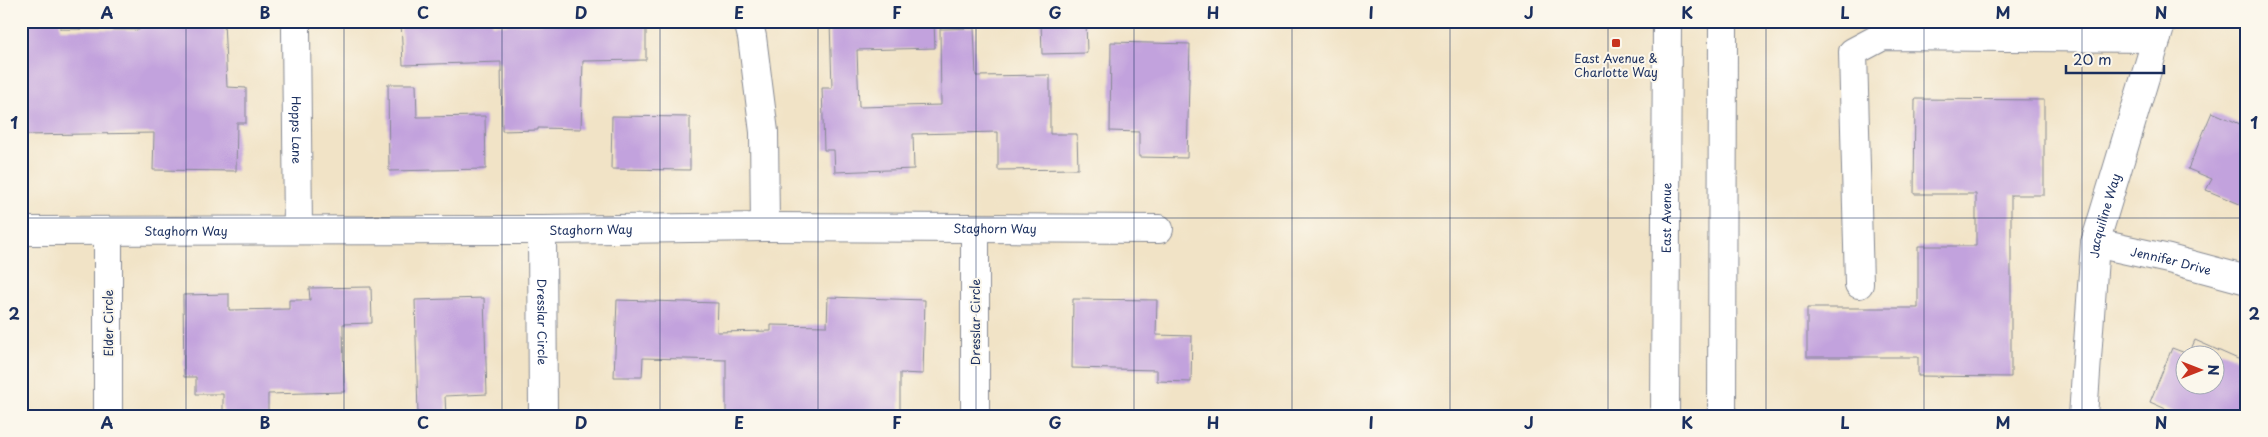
<svg xmlns="http://www.w3.org/2000/svg" width="2268" height="437" viewBox="0 0 2268 437" font-family="'Playpen Sans',sans-serif">
	<style>
		.building { fill: #c2a2dd }
		.lines { fill: none; stroke-linecap: round; stroke-linejoin: round }
		.minor-casing { stroke: #868992; stroke-width: 30 }
		.major-casing { stroke: #868992; stroke-width: 30 }
		.minor { stroke: #fff; stroke-width: 28 }
		.major { stroke: #fff; stroke-width: 28 }
		.grid { fill: none; stroke: #1b2f5e; stroke-width: 1; stroke-opacity: 0.55 }
		.poi-dot { fill: #c8321e; stroke: #fbf7ec; stroke-width: 2 }
		.labels { text-anchor: middle; dominant-baseline: central; stroke-width: 4; stroke-linejoin: round; paint-order: stroke }
		.poi-label { font-size: 12px; fill: #1b2f5e; stroke: #fbf7ec }
		.street-label { font-size: 12px; fill: #1b2f5e; stroke: #fbf7ec }
		.neatline { fill: none; stroke: #1b2f5e; stroke-width: 2 }
		.grid-label { font-size: 16px; text-anchor: middle; font-weight: bold; fill: #1b2f5e }
	</style>
	<rect width="100%" height="100%" fill="#fbf7ec"/>
	<filter id="ink" filterUnits="userSpaceOnUse"><feTurbulence type="fractalNoise" baseFrequency=".02" numOctaves="2"/><feDisplacementMap in="SourceGraphic" scale="10" xChannelSelector="R" yChannelSelector="G"/><feConvolveMatrix kernelMatrix="1 2 1 2 8 2 1 2 1" color-interpolation-filters="sRGB"/></filter>
	<filter id="wash" filterUnits="userSpaceOnUse"><feTurbulence type="fractalNoise" baseFrequency=".0096" numOctaves="4" result="noise"/><feDisplacementMap in="SourceGraphic" scale="20" xChannelSelector="R" yChannelSelector="G"/><feGaussianBlur stdDeviation="1.12" result="paint"/><feColorMatrix in="noise" values="0 0 0 0 0 0 0 0 0 0 0 0 0 0 0 0 0 1.4 0 .05"/><feComposite in="paint" operator="in"/></filter>
	<g filter="url(#wash)">
		<rect width="100%" height="100%" fill="#f1e3c6"/>
		<g id="blocks">
			<g class="building">
				<polygon points="21,21 60,21 60,29 139,30 139,21 224,21 227,87 246,88 246,123 237,123 236,171 153,170 154,133 21,135"/>
				<polygon points="401,21 492,21 492,25 646,21 646,60 583,61 581,129 538,128 538,130 502,131 501,62 403,65"/>
				<polygon points="830,21 934,21 935,48 857,50 859,107 941,105 940,29 974,28 976,76 1050,75 1050,134 1077,134 1078,169 998,170 998,132 913,134 914,169 835,172 834,150 824,150 822,88 832,88"/>
				<polygon points="1041,21 1086,21 1087,53 1042,54"/>
				<polygon points="1111,42 1190,44 1187,158 1139,157 1139,132 1110,131"/>
				<polygon points="388,84 416,84 417,117 485,116 486,169 389,171"/>
				<polygon points="1915,99 2044,100 2044,195 2011,195 2011,377 1918,376 1918,357 1807,357 1807,308 1918,308 1918,246 1976,246 1976,194 1914,194"/>
				<polygon points="2212,112 2247,127 2247,207 2206,190 2212,179 2188,169"/>
				<polygon points="612,116 690,117 690,170 611,169"/>
				<polygon points="371,287 372,323 343,324 344,392 268,394 268,416 223,416 223,394 196,394 196,377 184,377 183,295 229,294 229,310 289,309 289,300 310,300 309,288"/>
				<polygon points="828,297 925,300 923,374 900,373 900,416 726,416 726,360 643,358 642,377 614,377 617,300 718,303 717,332 771,331 771,325 827,326"/>
				<polygon points="484,298 487,394 445,396 446,416 418,416 415,300"/>
				<polygon points="1073,299 1157,300 1156,335 1192,336 1191,382 1157,381 1157,370 1072,368"/>
				<polygon points="2195,340 2247,363 2247,416 2182,416 2150,402 2172,348 2188,354 2186,354 2186,384 2216,384 2216,354 2189,354"/>
			</g>
		</g>
	</g>
	<g filter="url(#ink)">
		<use href="#blocks" fill-opacity="0" stroke="#868992" stroke-width="1"/>
		<g class="lines">
			<g class="minor-casing">
				<g id="minor">
					<polyline points="748,21 752,37 764,132 765,227"/>
					<path id="s1" d="M296 29 298 230"/>
					<path id="s2" d="M542 230 543 416"/>
					<path id="s3" d="M21 231 542 230 765 227 1159 229"/>
					<polyline points="108,231 108,416"/>
					<path id="s4" d="M2095 243 2169 259 2247 280"/>
					<polyline points="1859,284 1853,52 1883,36 2157,38"/>
					<polyline points="975,416 975,229"/>
					<path id="s5" d="M2083 416 2095 243 2162 21"/>
				</g>
			</g>
			<g class="major-casing">
				<g id="major">
					<path id="s6" d="M1665 416 1667 21"/>
					<polyline points="1722,416 1723,21"/>
				</g>
			</g>
			<use href="#minor" class="minor"/>
			<use href="#major" class="major"/>
		</g>
	</g>
	<path class="grid" d="M186 21V416M344 21V416M502 21V416M660 21V416M818 21V416M976 21V416M1134 21V416M1292 21V416M1450 21V416M1608 21V416M1766 21V416M1924 21V416M2082 21V416M21 218H2247"/>
	<rect class="poi-dot" x="1611" y="38" width="10" height="10" rx="2.5"/>
	<g class="labels">
		<g class="poi-label">
			<text x="1616" y="58">East Avenue &amp;<tspan x="1616" dy="14">Charlotte Way</tspan></text>
		</g>
		<g class="street-label">
			<text stroke="none"><textPath href="#s1" startOffset="101">Hopps Lane</textPath></text>
			<text stroke="none"><textPath href="#s5" startOffset="202">Jacquiline Way</textPath></text>
			<text stroke="none"><textPath href="#s6" startOffset="198">East Avenue</textPath></text>
			<text stroke="none"><textPath href="#s3" startOffset="570">Staghorn Way</textPath></text>
			<text stroke="none"><textPath href="#s3" startOffset="974">Staghorn Way</textPath></text>
			<text stroke="none"><textPath href="#s3" startOffset="165">Staghorn Way</textPath></text>
			<text stroke="none"><textPath href="#s4" startOffset="78">Jennifer Drive</textPath></text>
			<text transform="translate(975 322) rotate(-90)">Dresslar Circle</text>
			<text transform="translate(108 323) rotate(-90)">Elder Circle</text>
			<text stroke="none"><textPath href="#s2" startOffset="92">Dresslar Circle</textPath></text>
		</g>
	</g>
	<rect width="2268" height="437" fill="none" stroke="#fbf7ec" stroke-width="55"/>
	<g transform="translate(2200 370) rotate(90)"><circle r="24" fill="#fbf7ec" stroke="#a1a7b3"/>
	<path d="M0-4L9 19L0 12L-9 19Z" fill="#c8321e"/>
	<text y="-8" font-size="14" font-weight="bold" text-anchor="middle" fill="#1b2f5e">N</text>
	</g>
	<path d="M2066 65v8h98v-8" fill="none" stroke="#1b2f5e" stroke-width="2.5"/>
	<text x="2073" y="65" font-size="15" fill="#1b2f5e" stroke="#fbf7ec" stroke-width="4" paint-order="stroke">20 m</text>
	<rect x="28" y="28" width="2212" height="382" class="neatline"/>
	<g class="grid-label">
		<text x="107" y="19">A</text>
		<text x="265" y="19">B</text>
		<text x="423" y="19">C</text>
		<text x="581" y="19">D</text>
		<text x="739" y="19">E</text>
		<text x="897" y="19">F</text>
		<text x="1055" y="19">G</text>
		<text x="1213" y="19">H</text>
		<text x="1371" y="19">I</text>
		<text x="1529" y="19">J</text>
		<text x="1687" y="19">K</text>
		<text x="1845" y="19">L</text>
		<text x="2003" y="19">M</text>
		<text x="2161" y="19">N</text>
		<text x="14" y="129">1</text>
		<text x="2254" y="129">1</text>
		<text x="14" y="320">2</text>
		<text x="2254" y="320">2</text>
		<text x="107" y="429">A</text>
		<text x="265" y="429">B</text>
		<text x="423" y="429">C</text>
		<text x="581" y="429">D</text>
		<text x="739" y="429">E</text>
		<text x="897" y="429">F</text>
		<text x="1055" y="429">G</text>
		<text x="1213" y="429">H</text>
		<text x="1371" y="429">I</text>
		<text x="1529" y="429">J</text>
		<text x="1687" y="429">K</text>
		<text x="1845" y="429">L</text>
		<text x="2003" y="429">M</text>
		<text x="2161" y="429">N</text>
	</g>
</svg>
